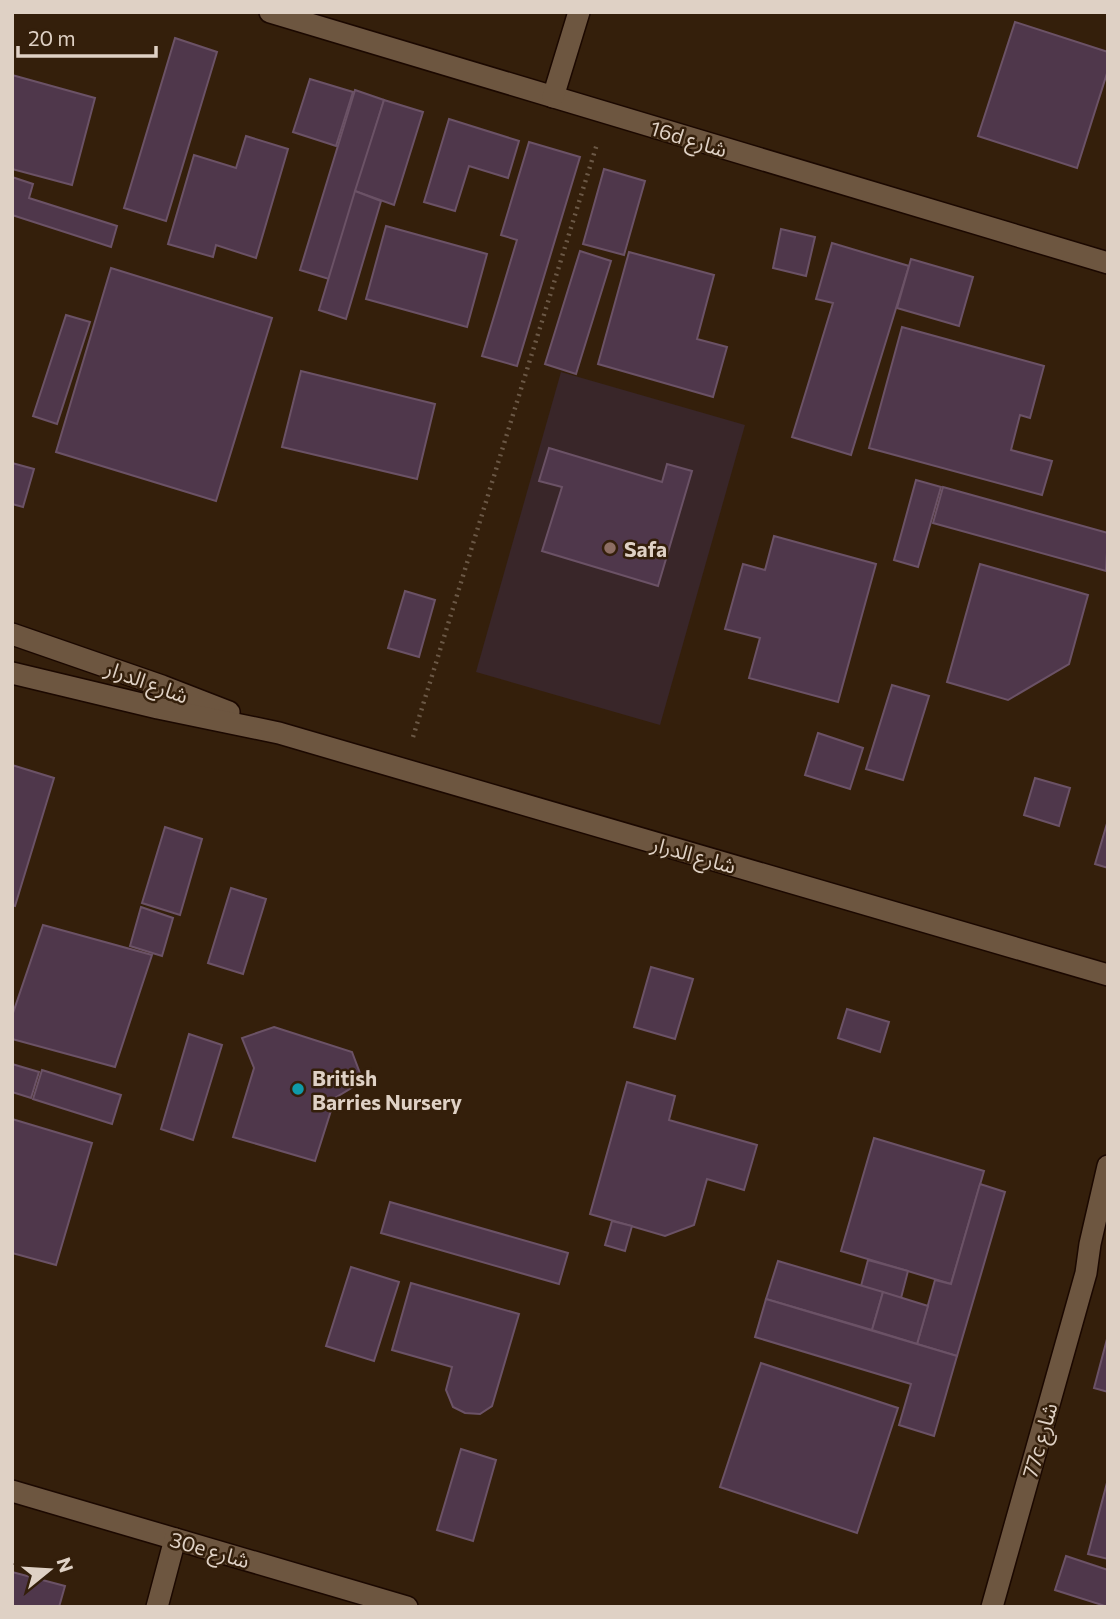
<svg xmlns="http://www.w3.org/2000/svg" width="1120" height="1619" viewBox="0 0 1120 1619" font-family="Commissioner,'Noto Sans Arabic',sans-serif">
	<style>
		.education { fill: #392629 }
		.building { fill: #4f374b; stroke: #6b5266; stroke-width: 2 }
		.lines { fill: none; stroke-linecap: round; stroke-linejoin: round }
		.minor-casing { stroke: #1b0800; stroke-width: 24 }
		.path { stroke: #6b5846; stroke-width: 4.5; stroke-dasharray: 2 5; stroke-linecap: butt }
		.minor { stroke: #6d5640; stroke-width: 21 }
		.education-dot { fill: #8d6e63; stroke: #341f0b; stroke-width: 2.5 }
		.culture-dot { fill: #0f9aa8; stroke: #341f0b; stroke-width: 2.5 }
		.labels { text-anchor: middle; dominant-baseline: central; stroke-width: 5; stroke-linejoin: round; paint-order: stroke }
		.street-label { font-size: 21px; fill: #dfd1c5; stroke: #341f0b }
		.poi-label { font-size: 21px; font-weight: bold; fill: #dfd1c5; stroke: #341f0b; text-anchor: start }
	</style>
	<rect width="100%" height="100%" fill="#341f0b"/>
	<polygon class="education" points="561,372 745,425 660,725 476,672"/>
	<g class="building">
		<polygon points="1015,22 1108,52 1108,70 1077,168 978,136"/>
		<polygon points="175,38 217,52 166,221 124,208"/>
		<polygon points="12,75 95,98 72,185 12,169"/>
		<polygon points="310,79 353,92 336,146 293,132"/>
		<polygon points="355,90 384,100 329,279 300,270"/>
		<polygon points="384,100 423,112 394,205 355,191"/>
		<polygon points="449,119 519,141 508,178 469,166 455,211 424,202"/>
		<polygon points="246,136 288,149 256,258 216,245 213,257 168,244 194,155 236,168"/>
		<polygon points="529,142 580,157 517,366 482,356 517,240 501,235"/>
		<polygon points="604,169 645,181 624,255 583,244"/>
		<polygon points="12,177 33,184 29,198 117,226 111,247 12,215"/>
		<polygon points="355,191 381,201 346,319 319,310"/>
		<polygon points="386,226 487,254 467,327 366,299"/>
		<polygon points="781,229 815,237 806,276 773,268"/>
		<polygon points="832,243 909,266 851,455 792,437 833,303 816,299"/>
		<polygon points="580,251 611,261 576,374 545,364"/>
		<polygon points="629,252 714,275 697,339 727,347 713,397 598,364"/>
		<polygon points="911,259 973,277 959,326 897,308"/>
		<polygon points="111,268 272,318 216,501 56,452"/>
		<polygon points="66,315 90,322 57,424 33,416"/>
		<polygon points="902,327 1044,366 1030,418 1020,415 1011,450 1052,461 1042,495 869,448"/>
		<polygon points="301,371 435,404 417,479 282,447"/>
		<polygon points="549,448 662,482 667,464 692,471 658,586 542,551 562,487 539,481"/>
		<polygon points="12,463 34,469 23,507 12,504"/>
		<polygon points="916,480 941,487 918,567 894,560"/>
		<polygon points="943,487 1108,533 1106,571 933,523"/>
		<polygon points="774,536 876,564 838,702 749,678 760,638 725,629 743,564 765,570"/>
		<polygon points="980,564 1088,595 1069,664 1008,700 947,682"/>
		<polygon points="405,591 435,600 419,657 388,648"/>
		<polygon points="892,685 929,696 903,780 866,769"/>
		<polygon points="818,733 863,748 850,789 805,775"/>
		<polygon points="12,765 54,778 15,906 12,905"/>
		<polygon points="1035,778 1070,788 1059,826 1024,815"/>
		<polygon points="1108,820 1108,868 1095,864"/>
		<polygon points="165,827 202,839 180,915 142,903"/>
		<polygon points="231,888 266,899 243,974 208,963"/>
		<polygon points="141,907 173,918 162,956 130,946"/>
		<polygon points="43,925 152,955 115,1067 12,1039 12,1016"/>
		<polygon points="651,967 693,979 675,1039 634,1027"/>
		<polygon points="847,1009 889,1022 880,1052 838,1038"/>
		<polygon points="274,1027 352,1052 363,1081 335,1098 315,1161 233,1137 254,1068 242,1038"/>
		<polygon points="189,1034 222,1045 193,1140 161,1129"/>
		<polygon points="12,1064 39,1072 31,1098 12,1092"/>
		<polygon points="42,1070 121,1095 112,1124 33,1099"/>
		<polygon points="627,1082 675,1096 669,1120 757,1145 744,1190 707,1179 694,1225 665,1236 590,1214"/>
		<polygon points="12,1119 92,1143 56,1265 12,1253"/>
		<polygon points="874,1138 984,1171 951,1284 841,1251"/>
		<polygon points="980,1184 1005,1192 957,1356 917,1344 935,1280 951,1284"/>
		<polygon points="390,1202 568,1253 559,1284 381,1233"/>
		<polygon points="612,1221 632,1226 625,1251 605,1245"/>
		<polygon points="868,1260 908,1271 901,1298 861,1286"/>
		<polygon points="778,1261 883,1292 872,1330 766,1299"/>
		<polygon points="351,1267 399,1282 374,1361 326,1346"/>
		<polygon points="411,1283 519,1314 492,1406 480,1414 465,1413 453,1407 446,1390 452,1367 392,1350"/>
		<polygon points="883,1292 928,1306 917,1344 872,1330"/>
		<polygon points="766,1299 957,1356 934,1436 899,1425 911,1384 755,1337"/>
		<polygon points="1107,1339 1108,1339 1108,1392 1094,1388"/>
		<polygon points="761,1363 898,1408 857,1533 720,1487"/>
		<polygon points="461,1449 496,1460 473,1541 437,1530"/>
		<polygon points="1108,1479 1108,1559 1088,1554"/>
		<polygon points="1066,1556 1108,1570 1108,1607 1055,1590"/>
		<polygon points="12,1572 65,1586 59,1607 12,1607"/>
	</g>
	<g class="lines">
		<g class="minor-casing">
			<g id="minor">
				<polyline points="270,12 1108,263"/>
				<polyline points="553,97 579,12"/>
				<polyline points="12,634 162,686 229,712"/>
				<polyline points="12,673 158,708 279,733 1108,975"/>
				<polyline points="12,1491 407,1607"/>
				<polyline points="157,1607 175,1539"/>
				<polyline points="992,1607 1086,1273 1090,1244 1108,1166"/>
			</g>
		</g>
		<polyline class="path" points="413,737 597,144"/>
		<use href="#minor" class="minor"/>
	</g>
	<circle class="education-dot" cx="610" cy="548" r="7"/>
	<circle class="culture-dot" cx="298" cy="1089" r="7"/>
	<g class="labels">
		<g class="street-label">
			<text transform="translate(689 138) rotate(17)">16d شارع</text>
			<text transform="translate(147 681) rotate(20)">شارع الدرار</text>
			<text transform="translate(694 854) rotate(16)">شارع الدرار</text>
			<text transform="translate(1039 1440) rotate(-74)">77c شارع</text>
			<text transform="translate(210 1549) rotate(16)">30e شارع</text>
		</g>
		<g class="poi-label">
			<text x="624" y="548">Safa</text>
			<text x="312" y="1077">British<tspan x="312" dy="24">Barries Nursery</tspan></text>
		</g>
	</g>
	<rect width="1120" height="1619" fill="none" stroke="#dfd1c5" stroke-width="28"/>
	<g transform="translate(49 1570) rotate(72)" stroke="#341f0b" stroke-width="5" paint-order="stroke">
	<path d="M0-5L12 26L0 18L-12 26Z" fill="#dfd1c5"/>
	<text y="-10" font-size="19" font-weight="bold" text-anchor="middle" fill="#dfd1c5">N</text>
	</g>
	<path d="M18 46v10h138v-10" fill="none" stroke="#dfd1c5" stroke-width="3.5"/>
	<text x="28" y="46" font-size="21" fill="#dfd1c5" stroke="#341f0b" stroke-width="5" paint-order="stroke">20 m</text>
</svg>
